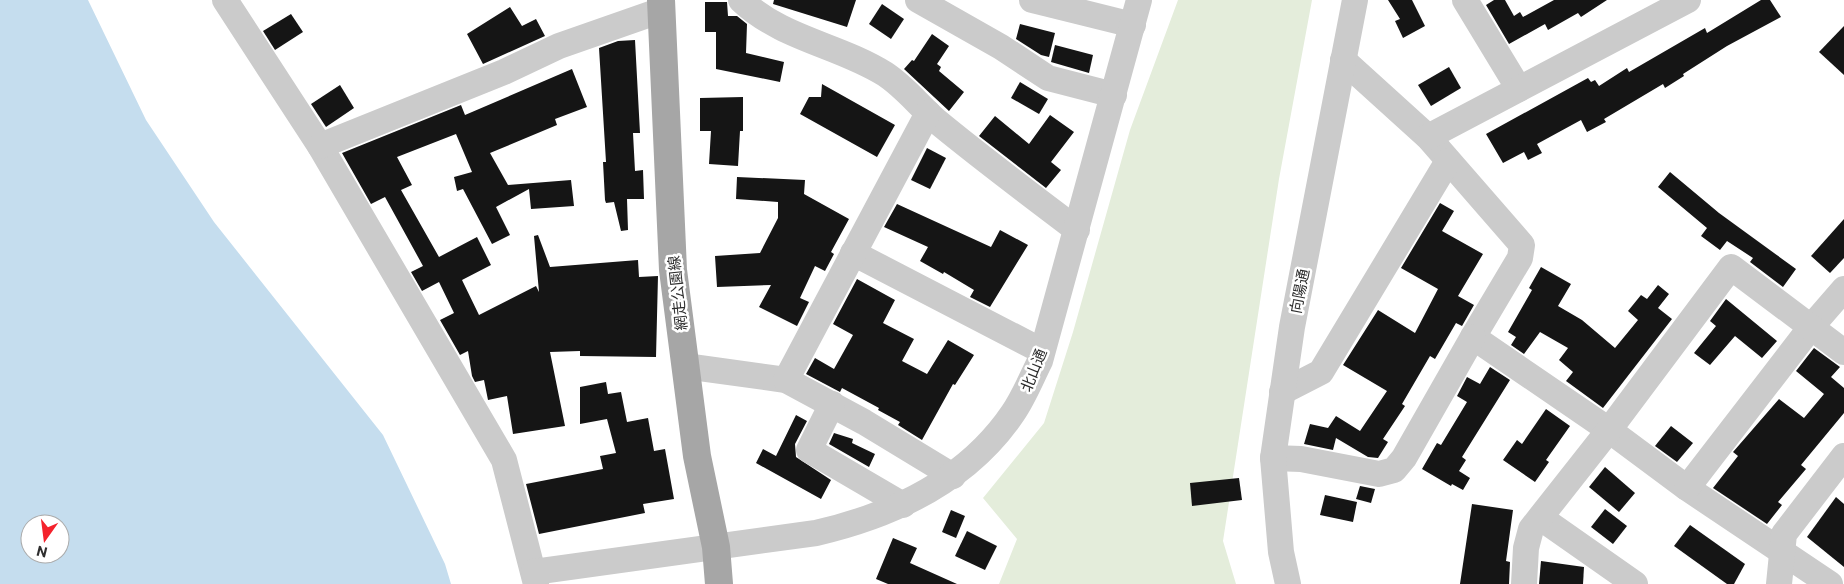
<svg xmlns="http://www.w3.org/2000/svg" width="1844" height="584" viewBox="0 0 1844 584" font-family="Commissioner,'Noto Sans JP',sans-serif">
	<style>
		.green { fill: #e4eddb }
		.water { fill: #c5ddee; fill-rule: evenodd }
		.building { fill: #151515 }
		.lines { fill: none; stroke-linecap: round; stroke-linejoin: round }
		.minor { stroke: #cbcbcb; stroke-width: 26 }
		.major { stroke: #a6a6a6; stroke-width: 28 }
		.labels { text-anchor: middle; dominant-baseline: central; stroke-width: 5; stroke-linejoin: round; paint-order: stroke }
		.street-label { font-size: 15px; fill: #2e2e2e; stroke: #fff }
	</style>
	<rect width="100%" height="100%" fill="#fff"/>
	<polygon class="green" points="1178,0 1312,0 1279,179 1223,541 1236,584 999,584 1017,539 983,498 1044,423 1073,332 1130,130"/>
	<path class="water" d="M0 0H88L146 120 214 222 383 435 445 564 451 584H0ZM30 524H60V554H30Z"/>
	<g class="building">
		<polygon points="774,0 856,0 847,27 773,4"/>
		<polygon points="1388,0 1412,0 1425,26 1403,38 1395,21 1400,19"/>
		<polygon points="1494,0 1505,0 1514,16 1520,12 1523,17 1554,0 1607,0 1581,17 1578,13 1548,30 1545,24 1509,44 1486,5"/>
		<polygon points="1761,0 1770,0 1781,17 1727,46 1683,74 1684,76 1665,88 1663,84 1604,119 1606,122 1587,132 1581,120 1537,144 1542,153 1528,160 1524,152 1503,163 1486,134 1588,78 1591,82 1595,80 1599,86 1627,68 1629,72 1705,28 1707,33"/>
		<polygon points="705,2 727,2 728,16 737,16 747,24 746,53 784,62 780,82 716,69 716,32 705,32"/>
		<polygon points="882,4 904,19 891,39 869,24"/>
		<polygon points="510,7 522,26 536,19 545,36 483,64 467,34"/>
		<polygon points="291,14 303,32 275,50 263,31"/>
		<polygon points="1020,24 1055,33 1049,57 1041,55 1016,39"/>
		<polygon points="1844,26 1844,75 1819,52"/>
		<polygon points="932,34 949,46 937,64 941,67 939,71 964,92 949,111 904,69 912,60 914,61"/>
		<polygon points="635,40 640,133 633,133 635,171 643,170 644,199 627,199 628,230 621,231 614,202 606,203 605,200 603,162 606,162 599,48 618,41"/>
		<polygon points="1055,45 1093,55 1089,73 1051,62"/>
		<polygon points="1449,67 1461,88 1431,106 1418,85"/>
		<polygon points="572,69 587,107 555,119 557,125 490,153 508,185 571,180 574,206 531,209 529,189 496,207 510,235 492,244 463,189 457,191 454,177 472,172 456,134 397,157 412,185 401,190 439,257 477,237 491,265 462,280 479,315 536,286 539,292 534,236 538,235 550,267 638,260 639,277 658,276 656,357 580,356 580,351 550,352 565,426 513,434 507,396 488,400 484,380 475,382 472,376 468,351 460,355 440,320 454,313 439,282 422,291 411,272 423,266 385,197 371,204 342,153 461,105 465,115"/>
		<polygon points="1020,82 1048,99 1039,114 1011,98"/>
		<polygon points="822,84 895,125 877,157 800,114 809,97 821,97"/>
		<polygon points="340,85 354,108 326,127 311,104"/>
		<polygon points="743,97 743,131 740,131 738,166 709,164 711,131 700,131 700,98"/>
		<polygon points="1050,115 1074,132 1051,162 1061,170 1046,188 979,136 995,116 1029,144"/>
		<polygon points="927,148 946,158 930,189 911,180"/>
		<polygon points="1670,172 1719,213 1796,269 1783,287 1750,262 1753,258 1727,241 1720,250 1701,236 1707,228 1658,187"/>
		<polygon points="737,177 805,180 804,194 849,219 831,252 834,254 825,271 815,266 800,298 809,302 797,326 759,307 771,285 717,287 715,256 760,253 778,218 778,202 736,199"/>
		<polygon points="1440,203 1454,211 1442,231 1483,254 1458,296 1474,305 1462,326 1456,323 1435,359 1430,356 1402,404 1405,406 1383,439 1388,442 1378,458 1368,457 1336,438 1333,450 1304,444 1310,424 1328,428 1336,416 1360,431 1387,391 1343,365 1378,310 1415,333 1438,289 1401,268"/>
		<polygon points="897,204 991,247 1000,230 1028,245 990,307 970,297 974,290 944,272 943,274 920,261 928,247 884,227"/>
		<polygon points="1844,219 1844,258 1830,273 1811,256"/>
		<polygon points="1541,267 1571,284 1558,306 1582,320 1615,348 1638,320 1628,311 1641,295 1647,299 1658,285 1669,294 1658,308 1672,319 1603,408 1566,381 1573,372 1559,360 1568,348 1540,332 1524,354 1511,345 1516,337 1508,332 1532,290 1529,288"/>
		<polygon points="857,279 895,300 883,323 914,339 902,361 927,374 948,340 974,355 955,385 953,384 922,440 898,425 900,422 878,410 879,408 842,388 840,392 806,374 815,358 834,369 853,335 833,324"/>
		<polygon points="1726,299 1777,341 1762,358 1735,336 1710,365 1694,353 1716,326 1710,321"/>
		<polygon points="1814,348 1840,367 1831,377 1844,388 1844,413 1801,465 1806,469 1778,502 1782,505 1767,524 1713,488 1738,456 1733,452 1779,399 1804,418 1824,394 1796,371"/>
		<polygon points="1490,367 1510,380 1462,457 1466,460 1459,471 1470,478 1463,490 1452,484 1451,486 1422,469 1437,443 1441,445 1467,402 1457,396 1467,377 1480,384"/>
		<polygon points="606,382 608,394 621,392 627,422 648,418 654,451 665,449 674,499 643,504 645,513 539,534 526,484 603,469 600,456 616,453 607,419 580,424 580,387"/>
		<polygon points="1546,409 1570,426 1546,460 1549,462 1535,482 1503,460 1517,440 1522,444"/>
		<polygon points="796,415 807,421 795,444 796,457 831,480 821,499 756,463 763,449 776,456"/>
		<polygon points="1671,426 1693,443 1677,462 1655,446"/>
		<polygon points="834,433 853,439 852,443 875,454 869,467 829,444"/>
		<polygon points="1605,467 1635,493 1619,512 1589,487"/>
		<polygon points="1239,478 1242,500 1192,506 1190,483"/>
		<polygon points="1360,486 1375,489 1371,503 1356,499"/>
		<polygon points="1325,495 1357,502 1353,522 1320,515"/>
		<polygon points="1836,497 1844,504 1844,567 1807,537"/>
		<polygon points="1472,504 1513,510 1506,561 1510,562 1509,584 1460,584"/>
		<polygon points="1605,509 1627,526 1613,544 1591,527"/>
		<polygon points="951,510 965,516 956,538 942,532"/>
		<polygon points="1690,525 1745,564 1734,584 1727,584 1674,546"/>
		<polygon points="967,531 997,546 985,570 955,556"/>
		<polygon points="893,538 917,548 910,563 957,584 888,584 876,579"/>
		<polygon points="1541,561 1584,567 1583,584 1539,584"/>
	</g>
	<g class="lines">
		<g class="minor">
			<polyline points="225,0 320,146 504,460 536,584"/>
			<path d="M741 0C782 39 839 45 885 74 905 87 921 108 939 123 984 160 1031 195 1077 230"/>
			<polyline points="918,0 1001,47 1048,78 1114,95"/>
			<polyline points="1032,0 1133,25"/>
			<polyline points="1465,0 1519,89"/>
			<polyline points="1343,60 1428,137 1522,245 1520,258 1473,337 1609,430 1687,488 1830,584"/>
			<polyline points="1428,137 1688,0"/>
			<polyline points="320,146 504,72 559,46 662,10"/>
			<polyline points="853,253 1042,351"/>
			<polyline points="685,366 786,380 864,422 953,476"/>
			<polyline points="786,380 928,113"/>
			<polyline points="1282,392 1321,372 1448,161"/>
			<polyline points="832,404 809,450 903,505"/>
			<polyline points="1273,458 1301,459 1379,474 1394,470 1404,458 1473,337"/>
			<polyline points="1687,488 1811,327 1844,289"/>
			<polyline points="1541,518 1635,584"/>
			<path d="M534 572 816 533C894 515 967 481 1013 413 1024 397 1031 379 1040 361L1139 0"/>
			<polyline points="1288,584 1281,552 1273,458 1292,327 1355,0"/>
			<polyline points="1524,584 1526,548 1531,529 1609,430 1731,267 1844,352"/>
			<polyline points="1779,584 1784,534 1844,456"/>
		</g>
		<polyline class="major" points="661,0 673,270 697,456 716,547 719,584"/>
	</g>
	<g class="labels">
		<g class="street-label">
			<text transform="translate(1299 291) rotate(-79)">向陽通</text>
			<text transform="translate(677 293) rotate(-96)">網走公園線</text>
			<text transform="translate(1033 370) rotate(-68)">北山通</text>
		</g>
	</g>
	<g transform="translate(45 539) rotate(194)"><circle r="24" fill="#ffffff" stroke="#ababab"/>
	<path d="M0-4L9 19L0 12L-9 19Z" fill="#f4222c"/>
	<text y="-8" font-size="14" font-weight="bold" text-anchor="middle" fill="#2e2e2e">N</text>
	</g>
</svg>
